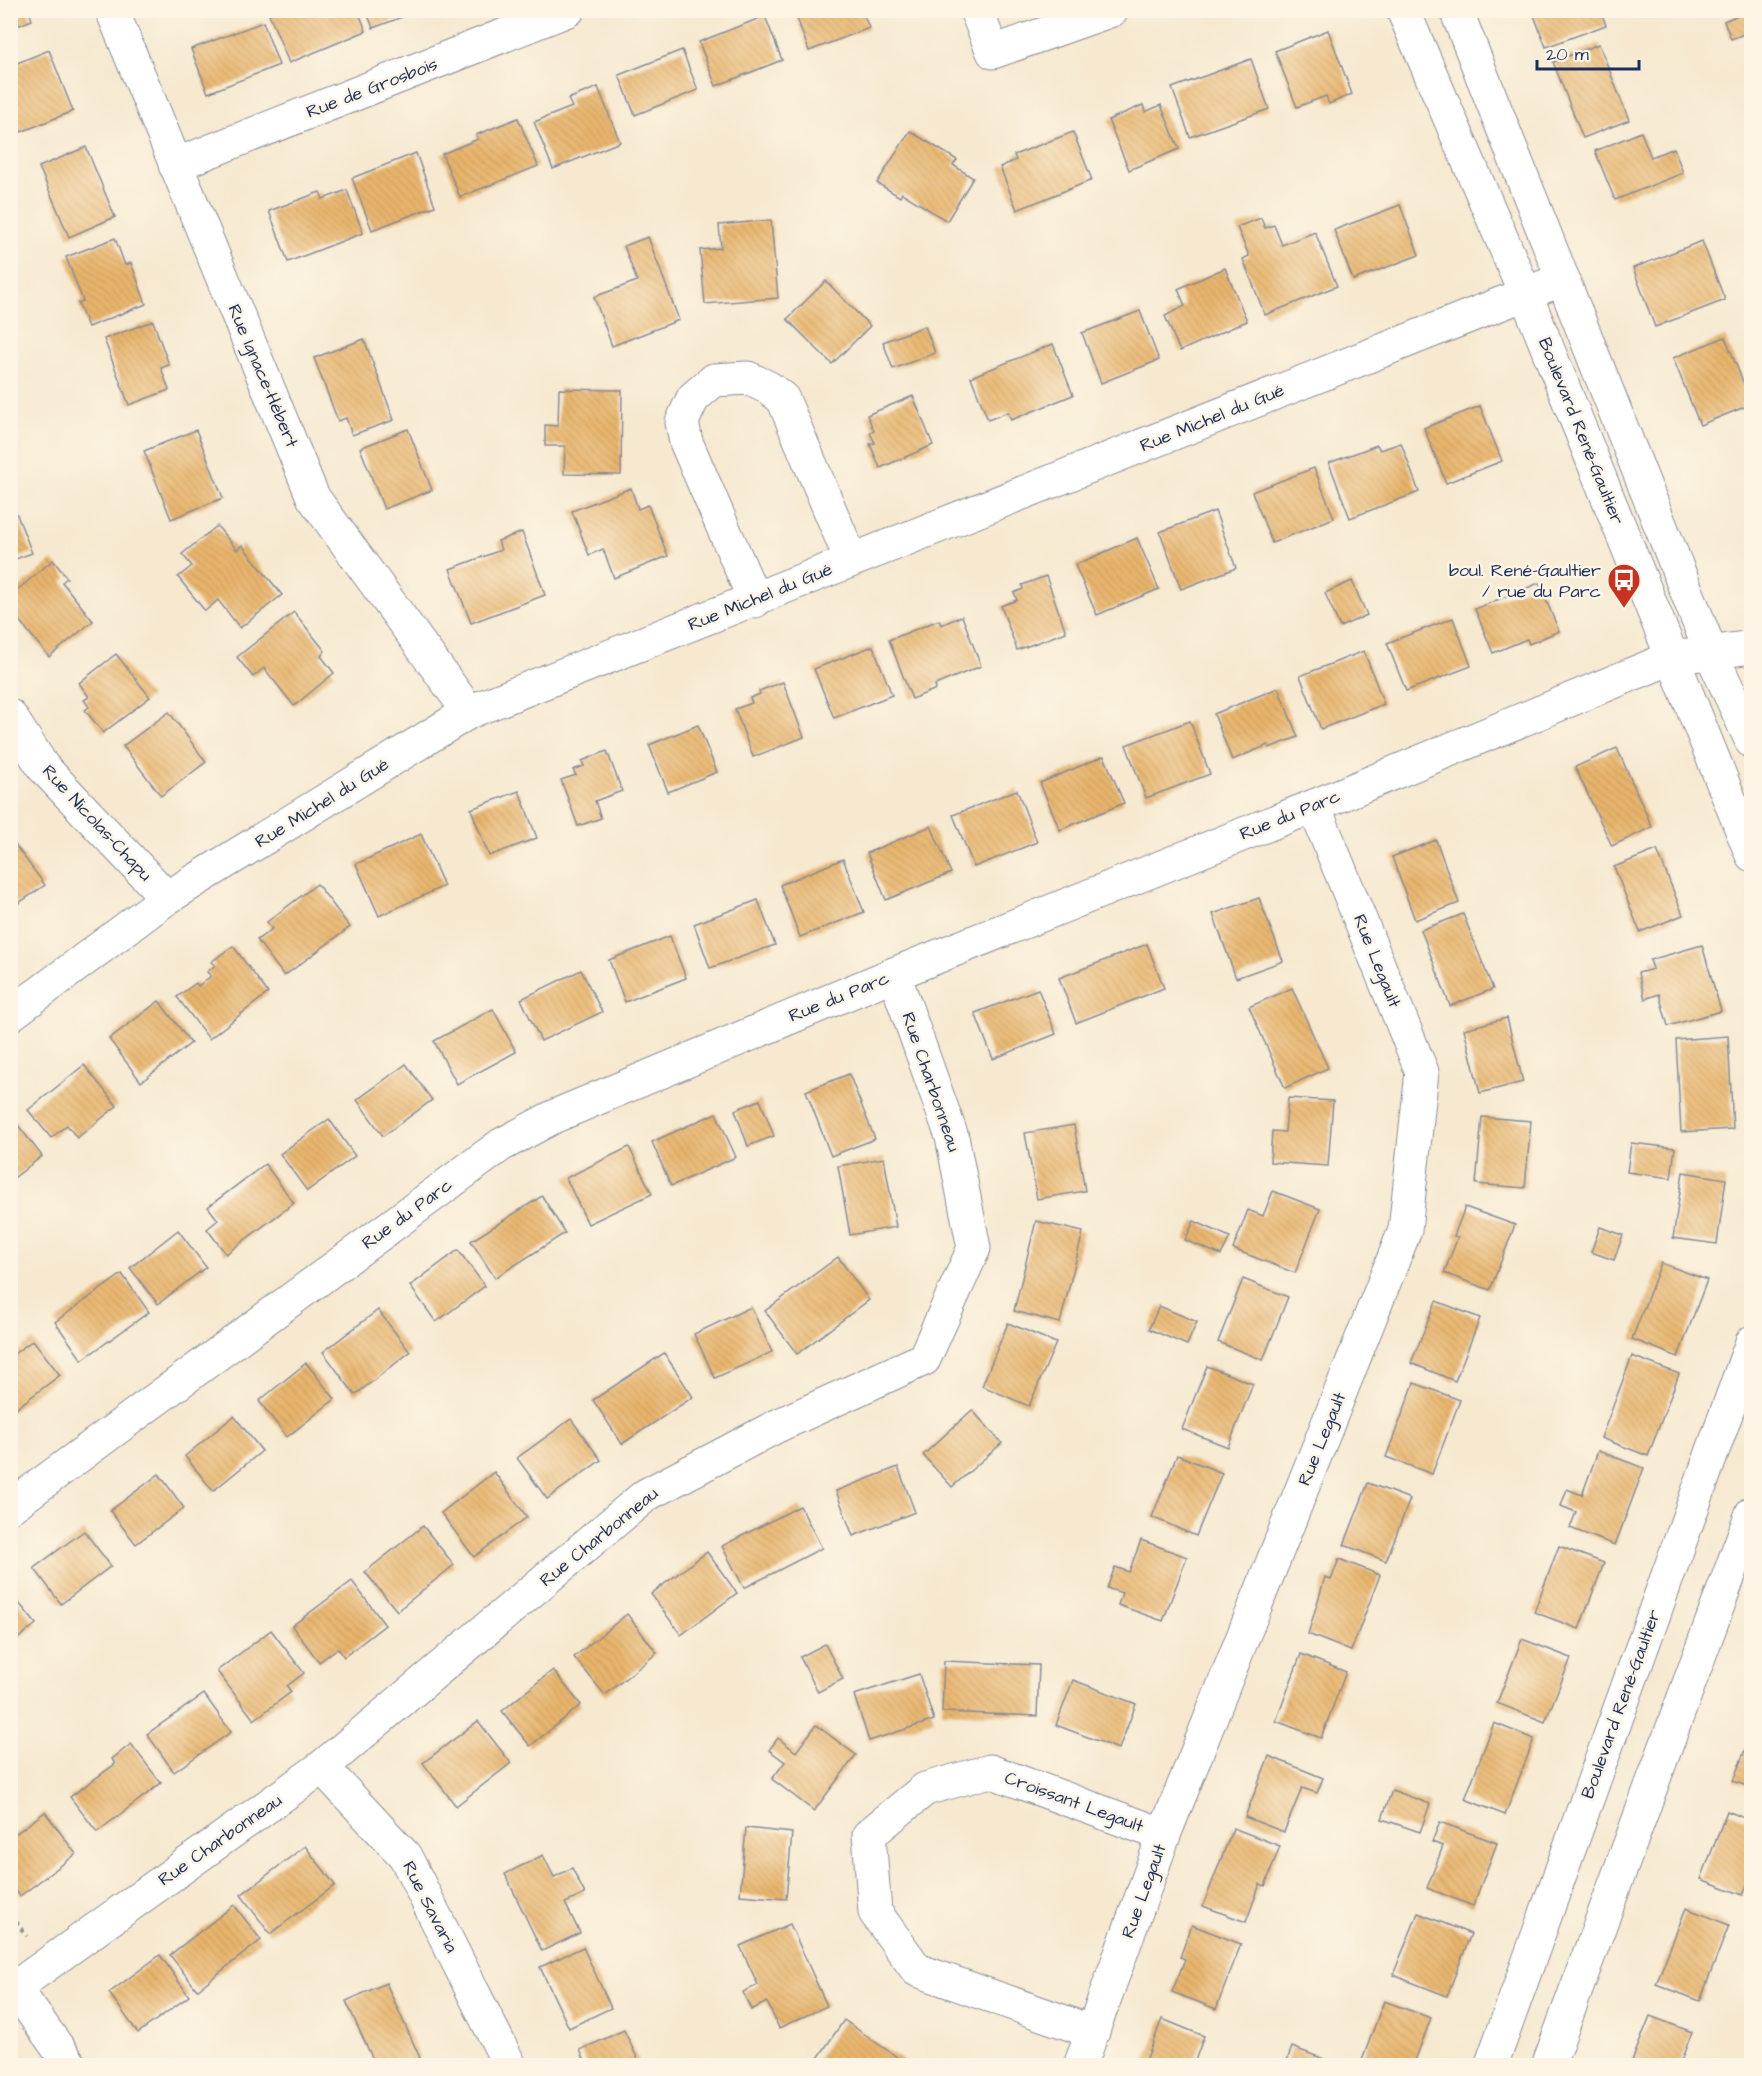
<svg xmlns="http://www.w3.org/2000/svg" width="1762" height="2076" viewBox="0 0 1762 2076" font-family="'Architects Daughter',sans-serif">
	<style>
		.building { fill: url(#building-back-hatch) }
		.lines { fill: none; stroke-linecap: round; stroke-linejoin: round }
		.minor-casing { stroke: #888c97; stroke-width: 35 }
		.tertiary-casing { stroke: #888c97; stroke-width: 35 }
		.path { stroke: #888c97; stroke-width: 4; stroke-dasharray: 4.5 4.5; stroke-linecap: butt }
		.minor { stroke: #fff; stroke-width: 33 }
		.tertiary { stroke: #fff; stroke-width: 33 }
		.labels { text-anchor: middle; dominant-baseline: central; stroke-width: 5; stroke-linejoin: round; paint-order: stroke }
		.street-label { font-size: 18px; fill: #1b2f5e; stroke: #fcf5e5 }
		.poi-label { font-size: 18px; fill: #1b2f5e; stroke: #fcf5e5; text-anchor: end }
	</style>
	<defs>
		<pattern id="building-back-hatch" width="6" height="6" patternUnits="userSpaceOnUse" patternTransform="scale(1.5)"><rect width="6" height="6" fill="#e9b56c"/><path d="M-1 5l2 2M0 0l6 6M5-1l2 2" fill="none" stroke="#c79c60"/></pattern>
	</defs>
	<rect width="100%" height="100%" fill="#fcf5e5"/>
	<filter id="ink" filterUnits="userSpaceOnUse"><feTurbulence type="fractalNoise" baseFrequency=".0167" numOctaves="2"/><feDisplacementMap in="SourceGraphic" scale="12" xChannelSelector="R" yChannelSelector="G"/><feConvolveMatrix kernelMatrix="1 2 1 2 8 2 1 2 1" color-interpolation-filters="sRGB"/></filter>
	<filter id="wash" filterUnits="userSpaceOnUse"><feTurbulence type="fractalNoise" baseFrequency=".008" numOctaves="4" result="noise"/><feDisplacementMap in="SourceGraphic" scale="24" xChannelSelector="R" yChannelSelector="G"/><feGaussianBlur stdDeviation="1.35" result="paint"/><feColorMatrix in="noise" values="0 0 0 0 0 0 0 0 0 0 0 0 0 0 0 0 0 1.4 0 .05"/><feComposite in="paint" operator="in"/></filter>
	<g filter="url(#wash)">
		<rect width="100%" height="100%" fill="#f6e9d0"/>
		<g id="blocks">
			<g class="building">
				<polygon points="10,10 29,10 32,20 10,29"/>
				<polygon points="278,10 358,10 366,31 289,63 269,14"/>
				<polygon points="366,10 418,10 418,11 373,28"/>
				<polygon points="794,10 862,10 869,28 809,51"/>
				<polygon points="1532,10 1600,10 1606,25 1546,47"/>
				<polygon points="1736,10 1752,10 1752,31 1731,39 1724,21 1738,15"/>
				<polygon points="765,16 782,60 716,86 699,42"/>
				<polygon points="263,22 279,65 208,93 191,49"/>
				<polygon points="1328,30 1352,94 1329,104 1326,96 1297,107 1275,51"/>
				<polygon points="1599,44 1629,120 1583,138 1553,62"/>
				<polygon points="49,50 73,111 21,132 10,105 10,66"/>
				<polygon points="682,50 698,90 635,115 619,75"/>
				<polygon points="1251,59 1269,109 1190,137 1172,88"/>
				<polygon points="598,87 620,142 553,169 534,122 572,107 568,99"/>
				<polygon points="1143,105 1145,112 1161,105 1179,149 1129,170 1108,120"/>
				<polygon points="518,118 538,166 460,197 442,154 478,139 476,135"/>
				<polygon points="910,131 957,160 953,165 973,178 947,221 902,193 900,197 877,183"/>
				<polygon points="1073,132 1092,180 1017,210 1000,167 1016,160 1014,155"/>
				<polygon points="1641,132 1651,157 1674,148 1683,173 1615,200 1595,151"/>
				<polygon points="86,147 115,217 69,237 39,167"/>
				<polygon points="416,153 435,206 372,230 352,178"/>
				<polygon points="347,190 363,233 288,262 269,211 320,192 323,199"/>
				<polygon points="1400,205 1419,255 1353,280 1334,230"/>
				<polygon points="1261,218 1265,228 1274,225 1282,245 1315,232 1337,286 1265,315 1243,259 1249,256 1237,227"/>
				<polygon points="771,220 778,298 705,304 700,250 721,248 719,225"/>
				<polygon points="648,237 679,320 612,346 594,297 637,281 624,246"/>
				<polygon points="115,238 125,265 131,263 146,304 88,327 78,303 83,301 66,257"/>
				<polygon points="1702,241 1725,300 1655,327 1633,268"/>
				<polygon points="1225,268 1247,321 1180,351 1165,316 1185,306 1178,289"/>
				<polygon points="826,281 870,326 832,364 787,319"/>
				<polygon points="1140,311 1159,360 1101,383 1082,333"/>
				<polygon points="153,321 169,365 161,368 169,390 129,405 104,339"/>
				<polygon points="925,326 935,353 893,369 883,342"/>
				<polygon points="1725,337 1752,404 1700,425 1673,358"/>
				<polygon points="364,339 394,420 352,435 346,418 338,421 314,358"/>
				<polygon points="1053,344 1073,395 1011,420 1008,412 988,420 971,377"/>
				<polygon points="559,389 622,390 621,475 564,474 565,446 545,446 545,425 558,426"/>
				<polygon points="913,396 933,445 880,468 870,444 875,443 870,433 874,431 867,415"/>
				<polygon points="1480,406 1502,461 1446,483 1424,428"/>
				<polygon points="408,429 432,490 384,509 360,448"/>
				<polygon points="196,430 223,498 171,519 144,451"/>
				<polygon points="1401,443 1419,492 1350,518 1329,463 1377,445 1380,450"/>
				<polygon points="1314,468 1334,518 1272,543 1252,492"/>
				<polygon points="631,488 638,509 648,505 668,556 614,578 603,549 589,555 572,511"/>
				<polygon points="10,497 32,553 10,561"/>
				<polygon points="1215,511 1236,568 1181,589 1160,532"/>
				<polygon points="217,526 237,550 242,545 282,595 240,628 218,600 205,611 178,577 192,566 182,554"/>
				<polygon points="522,532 545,595 471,623 450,569 501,550 498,541"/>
				<polygon points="1137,538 1159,589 1097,615 1075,565"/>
				<polygon points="53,560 67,578 62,582 93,621 49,657 10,609 10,596"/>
				<polygon points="1046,576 1066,632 1017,650 1001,606 1017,600 1014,593 1023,589 1022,585"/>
				<polygon points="1352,581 1367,615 1340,627 1325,593"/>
				<polygon points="1539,583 1559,631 1529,644 1527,639 1493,653 1475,609"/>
				<polygon points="294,612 325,651 321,656 334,673 294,706 264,668 253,677 237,657"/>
				<polygon points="962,616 981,666 935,685 936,689 912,699 889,640 939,620 941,625"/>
				<polygon points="1453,618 1471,666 1406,691 1387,643"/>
				<polygon points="873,646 892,695 834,718 814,669"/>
				<polygon points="1364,651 1384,704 1321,729 1300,676"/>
				<polygon points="116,654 150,697 103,733 85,710 89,707 84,700 89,697 79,683"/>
				<polygon points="783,682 804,737 753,757 735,709 752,703 750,698 760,694 759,691"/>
				<polygon points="1278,688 1298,737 1269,748 1268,745 1232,760 1214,714"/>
				<polygon points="169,712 206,762 161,796 123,746"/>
				<polygon points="1190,721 1210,774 1146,798 1126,745"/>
				<polygon points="698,725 717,772 668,792 649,745"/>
				<polygon points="1617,748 1652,827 1612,846 1575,767"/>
				<polygon points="607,751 622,791 595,801 601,818 578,826 561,780 576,775 573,770 584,766 582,761"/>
				<polygon points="1104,756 1124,803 1060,830 1040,783"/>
				<polygon points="1017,790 1037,842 974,867 953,815"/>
				<polygon points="519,791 537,838 489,856 471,809"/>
				<polygon points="931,826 951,873 886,900 867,853"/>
				<polygon points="421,834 444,886 379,916 356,864"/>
				<polygon points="10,838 45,885 10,909"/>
				<polygon points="1436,840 1459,903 1415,920 1392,857"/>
				<polygon points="1657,850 1683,915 1640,932 1614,867"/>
				<polygon points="843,859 864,912 800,937 780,885"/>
				<polygon points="317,884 350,927 284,976 257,940 272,929 267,922"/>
				<polygon points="1259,898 1283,961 1236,978 1213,914"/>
				<polygon points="758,900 775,945 710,968 694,924"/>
				<polygon points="1463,914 1493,989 1450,1006 1421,930"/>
				<polygon points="670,936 686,978 625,1002 609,960"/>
				<polygon points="1147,944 1164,988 1076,1023 1059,978"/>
				<polygon points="1702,945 1721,1011 1668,1026 1659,994 1645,999 1638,973 1653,969 1650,960"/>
				<polygon points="233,946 268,993 209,1039 177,997 196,983 198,986 211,976 207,972 215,965 211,962"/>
				<polygon points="581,970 602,1012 541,1041 521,999"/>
				<polygon points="1292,988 1328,1068 1285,1088 1249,1007"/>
				<polygon points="1038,989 1056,1034 993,1059 975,1013"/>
				<polygon points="159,1001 191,1043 141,1082 109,1039"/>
				<polygon points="493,1009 516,1052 457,1084 434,1041"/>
				<polygon points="1507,1018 1523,1082 1480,1093 1464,1029"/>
				<polygon points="1728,1036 1733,1129 1681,1132 1676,1040"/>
				<polygon points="406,1064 432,1100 383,1136 357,1100"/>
				<polygon points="84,1065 117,1106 77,1138 67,1125 51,1138 28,1110"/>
				<polygon points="849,1074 875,1139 831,1156 806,1091"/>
				<polygon points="1288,1098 1333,1101 1328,1166 1270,1162 1272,1131 1285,1132"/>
				<polygon points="760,1100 774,1136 748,1146 735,1110"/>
				<polygon points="716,1113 736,1157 671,1186 652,1142"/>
				<polygon points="10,1115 42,1156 10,1181"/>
				<polygon points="1482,1117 1531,1121 1525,1188 1476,1184"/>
				<polygon points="329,1119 355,1156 307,1191 280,1154"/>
				<polygon points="1074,1125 1085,1191 1037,1199 1025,1133"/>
				<polygon points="1631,1143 1675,1148 1671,1178 1627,1172"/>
				<polygon points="629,1147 652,1194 588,1224 566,1178"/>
				<polygon points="884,1158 896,1227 850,1235 838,1166"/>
				<polygon points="265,1164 294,1203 226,1254 207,1229 218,1220 208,1207"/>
				<polygon points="1683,1172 1726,1179 1717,1244 1673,1238"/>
				<polygon points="1273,1191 1320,1209 1295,1273 1233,1249 1248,1210 1263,1216"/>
				<polygon points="542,1196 565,1233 495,1278 471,1241"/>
				<polygon points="1465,1207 1515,1225 1490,1290 1444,1273 1458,1237 1454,1236"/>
				<polygon points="1036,1221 1083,1232 1060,1323 1014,1311"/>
				<polygon points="1194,1221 1230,1237 1221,1255 1185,1240"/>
				<polygon points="1600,1227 1623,1235 1614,1260 1591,1252"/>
				<polygon points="178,1230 206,1267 158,1304 130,1268"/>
				<polygon points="458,1250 485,1286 436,1322 410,1286"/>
				<polygon points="838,1257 869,1300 797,1354 765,1311"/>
				<polygon points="1661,1263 1707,1280 1678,1357 1632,1339"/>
				<polygon points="122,1274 149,1312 82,1360 55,1322"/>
				<polygon points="1243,1279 1288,1297 1263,1360 1218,1342"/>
				<polygon points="1436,1301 1480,1318 1455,1381 1411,1363"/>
				<polygon points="1159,1306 1197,1322 1187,1345 1149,1329"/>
				<polygon points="751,1307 772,1352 715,1378 694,1334"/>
				<polygon points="378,1310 410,1352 355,1395 323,1352"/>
				<polygon points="1008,1323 1056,1343 1029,1406 982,1386"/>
				<polygon points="33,1340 60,1375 10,1413 10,1357"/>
				<polygon points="664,1353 693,1397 622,1444 593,1400"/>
				<polygon points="1632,1356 1679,1374 1648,1456 1601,1438"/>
				<polygon points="306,1363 335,1399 287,1437 259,1401"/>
				<polygon points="1207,1366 1253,1384 1228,1447 1182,1429"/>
				<polygon points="1414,1383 1460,1400 1432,1474 1386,1457"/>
				<polygon points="972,1410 1002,1443 952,1487 923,1455"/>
				<polygon points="234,1416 262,1451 213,1491 185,1456"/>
				<polygon points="571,1419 601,1460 547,1499 517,1458"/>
				<polygon points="1598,1451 1644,1468 1615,1545 1570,1528 1576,1512 1561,1506 1567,1489 1582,1495"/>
				<polygon points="1177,1455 1222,1473 1196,1536 1152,1517"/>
				<polygon points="898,1467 915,1512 853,1536 836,1491"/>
				<polygon points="494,1472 527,1517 474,1557 441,1513"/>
				<polygon points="159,1474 184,1508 136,1544 110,1511"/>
				<polygon points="1368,1483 1410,1499 1386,1561 1344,1545"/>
				<polygon points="800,1506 822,1548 744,1588 722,1546"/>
				<polygon points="423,1526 454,1565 397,1611 365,1572"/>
				<polygon points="84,1531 111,1566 61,1604 34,1568"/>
				<polygon points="1141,1540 1187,1557 1163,1621 1118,1605 1122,1593 1107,1588 1115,1567 1129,1572"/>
				<polygon points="1559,1546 1604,1563 1579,1629 1534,1612"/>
				<polygon points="707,1552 737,1593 681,1635 651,1594"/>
				<polygon points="1339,1559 1380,1575 1351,1651 1308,1634 1325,1577 1331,1580"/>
				<polygon points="352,1581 385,1625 344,1657 338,1648 319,1662 292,1626"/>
				<polygon points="10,1592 36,1624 10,1645"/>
				<polygon points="627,1614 657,1653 605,1695 574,1657"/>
				<polygon points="271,1630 304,1673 287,1686 291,1692 254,1720 217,1671"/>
				<polygon points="1522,1639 1571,1658 1545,1722 1497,1703"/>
				<polygon points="825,1644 843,1679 818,1692 800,1657"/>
				<polygon points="1301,1654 1346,1672 1321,1738 1276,1721"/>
				<polygon points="944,1661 1039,1665 1037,1716 942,1712"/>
				<polygon points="553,1670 581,1705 530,1746 502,1711"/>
				<polygon points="919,1674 934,1720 869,1741 854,1695"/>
				<polygon points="1073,1680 1136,1704 1119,1749 1056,1725"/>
				<polygon points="204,1694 231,1732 174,1772 147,1734"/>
				<polygon points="478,1721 511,1763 456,1806 423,1763"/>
				<polygon points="1494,1723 1534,1739 1505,1815 1465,1799"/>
				<polygon points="816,1725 856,1755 814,1811 772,1779 785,1762 769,1750 778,1738 796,1752"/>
				<polygon points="1751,1734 1752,1734 1752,1788 1733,1781"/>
				<polygon points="131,1744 161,1783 97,1832 70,1797 115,1764 112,1759"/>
				<polygon points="1269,1756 1323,1778 1317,1793 1302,1788 1284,1832 1245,1817"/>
				<polygon points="1392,1790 1430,1804 1420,1832 1382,1819"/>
				<polygon points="1727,1811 1752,1821 1752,1873 1743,1895 1701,1879"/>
				<polygon points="45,1812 76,1854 20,1896 10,1883 10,1838"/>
				<polygon points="1440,1822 1497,1843 1473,1906 1427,1888 1443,1846 1432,1842"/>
				<polygon points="746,1828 792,1833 786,1899 740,1895"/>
				<polygon points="1233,1828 1280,1846 1265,1886 1260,1884 1246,1922 1203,1906"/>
				<polygon points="305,1846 335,1885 270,1934 241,1895"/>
				<polygon points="543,1855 554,1877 572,1868 585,1894 565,1903 580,1933 542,1951 505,1874"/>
				<polygon points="234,1905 261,1940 197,1990 170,1955"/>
				<polygon points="1686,1908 1729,1925 1700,2001 1656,1984"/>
				<polygon points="1418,1913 1471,1934 1447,1996 1393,1975"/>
				<polygon points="790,1924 827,2006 779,2028 767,2002 751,2010 743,1992 758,1985 740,1946"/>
				<polygon points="1192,1925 1241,1944 1216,2009 1172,1992 1185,1959 1180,1957"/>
				<polygon points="583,1947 611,2008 569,2028 540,1967"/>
				<polygon points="160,1955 189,1996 138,2033 109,1993"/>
				<polygon points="386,1983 420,2058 405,2066 376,2066 346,2001"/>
				<polygon points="1384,2001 1431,2018 1413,2066 1360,2066"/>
				<polygon points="1650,2016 1692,2032 1679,2066 1630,2066"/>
				<polygon points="1162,2019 1204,2036 1193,2066 1144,2066"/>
				<polygon points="844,2020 910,2066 824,2066 816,2061"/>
				<polygon points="624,2030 641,2066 587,2066 580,2050"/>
				<polygon points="1292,2047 1340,2065 1340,2066 1285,2066"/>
			</g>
		</g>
	</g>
	<g filter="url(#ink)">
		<use href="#blocks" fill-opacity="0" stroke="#888c97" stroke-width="1.5"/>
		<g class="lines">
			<g class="minor-casing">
				<g id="minor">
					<polyline points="112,10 313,497 469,712"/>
					<polyline points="976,10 993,52 1112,10"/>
					<polyline points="175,165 568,10"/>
					<polyline points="755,601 686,442 682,422 693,398 714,380 748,378 769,388 783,399 851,560"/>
					<polyline points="10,716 43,767 167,898"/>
					<polyline points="10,1015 167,898 469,712 1563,279"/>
					<polyline points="10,1507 501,1145 555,1116 894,974 1314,806 1671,658 1752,647"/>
					<polyline points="322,1767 405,1856 510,2066"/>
					<polyline points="15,1988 71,2066"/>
					<polyline points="10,1991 322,1767 646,1495 777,1426 924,1359 974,1248 952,1137 894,974"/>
					<polyline points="1093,2032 917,1970 875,1912 869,1835 925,1789 990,1771 1164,1835"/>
					<polyline points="1080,2066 1164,1835 1405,1230 1422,1072 1314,806"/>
				</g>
			</g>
			<g class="tertiary-casing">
				<g id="tertiary">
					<polyline points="1403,10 1526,295 1752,855"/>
					<polyline points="1456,10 1711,653 1752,742"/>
					<polyline points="1491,2066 1752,1342"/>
					<polyline points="1548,2066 1752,1513"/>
				</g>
			</g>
			<polyline class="path" points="10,1914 27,1936"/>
			<use href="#minor" class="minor"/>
			<use href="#tertiary" class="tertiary"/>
		</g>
	</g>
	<defs>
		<g id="bus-pin" transform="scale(1.725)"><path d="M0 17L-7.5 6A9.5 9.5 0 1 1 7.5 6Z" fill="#c8321e" stroke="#fcf5e5"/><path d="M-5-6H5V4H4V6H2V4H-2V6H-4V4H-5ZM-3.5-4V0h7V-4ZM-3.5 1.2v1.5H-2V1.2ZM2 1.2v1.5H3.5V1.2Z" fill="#fff"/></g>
	</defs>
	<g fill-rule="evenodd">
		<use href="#bus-pin" x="1624" y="580"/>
	</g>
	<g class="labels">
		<g class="street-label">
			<text transform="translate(372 88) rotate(-21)">Rue de Grosbois</text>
			<text transform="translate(263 376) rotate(67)">Rue Ignace-Hébert</text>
			<text transform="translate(1212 418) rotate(-22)">Rue Michel du Gué</text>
			<text transform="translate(1581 431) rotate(68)">Boulevard René-Gaultier</text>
			<text transform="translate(760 597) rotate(-22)">Rue Michel du Gué</text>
			<text transform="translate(322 803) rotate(-32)">Rue Michel du Gué</text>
			<text transform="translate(1290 815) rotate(-22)">Rue du Parc</text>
			<text transform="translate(97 823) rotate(47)">Rue Nicolas-Chapu</text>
			<text transform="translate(1377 961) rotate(68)">Rue Legault</text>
			<text transform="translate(839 997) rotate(-22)">Rue du Parc</text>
			<text transform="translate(931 1082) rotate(71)">Rue Charbonneau</text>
			<text transform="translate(407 1214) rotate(-36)">Rue du Parc</text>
			<text transform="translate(1322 1439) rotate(-68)">Rue Legault</text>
			<text transform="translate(599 1537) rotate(-39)">Rue Charbonneau</text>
			<text transform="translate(1621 1704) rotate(-70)">Boulevard René-Gaultier</text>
			<text transform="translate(1074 1802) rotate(20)">Croissant Legault</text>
			<text transform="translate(220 1840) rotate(-35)">Rue Charbonneau</text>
			<text transform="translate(1144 1891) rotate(-70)">Rue Legault</text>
			<text transform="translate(430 1907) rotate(63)">Rue Savaria</text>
		</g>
		<g class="poi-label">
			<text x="1601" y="570">boul. René-Gaultier<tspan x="1601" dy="21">/ rue du Parc</tspan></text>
		</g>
	</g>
	<rect width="1762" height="2076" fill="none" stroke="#fcf5e5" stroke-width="36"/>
	<path d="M1537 60v9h102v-9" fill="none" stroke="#1b2f5e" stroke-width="3"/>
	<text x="1546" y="60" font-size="18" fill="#1b2f5e" stroke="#fcf5e5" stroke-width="4.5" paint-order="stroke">20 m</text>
</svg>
